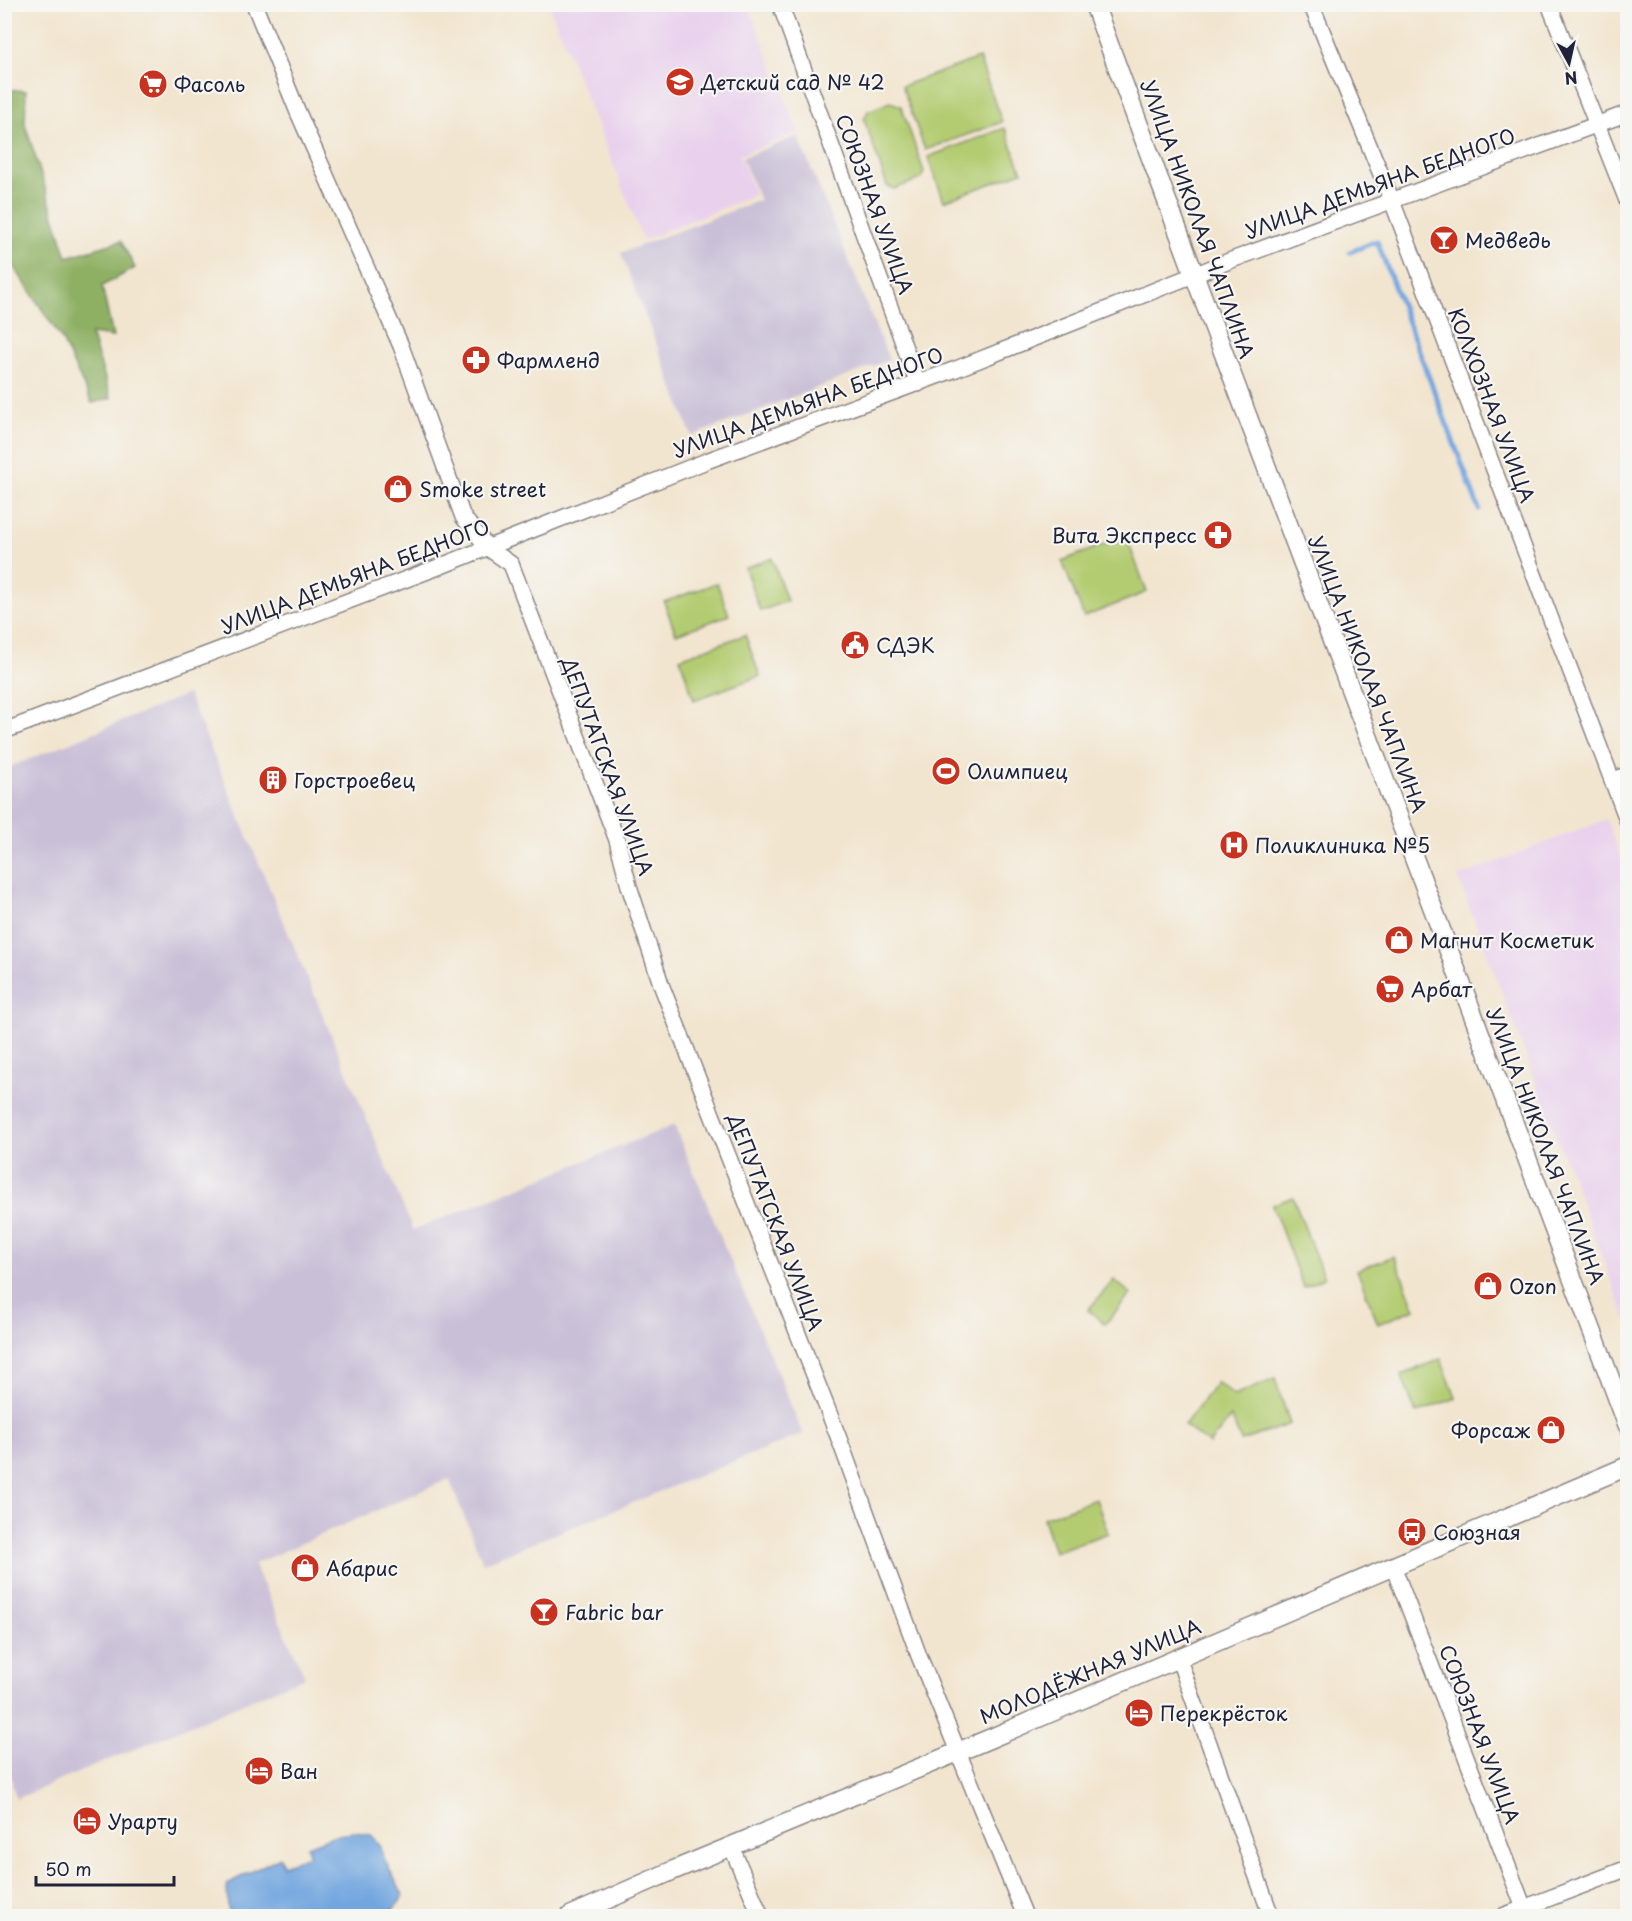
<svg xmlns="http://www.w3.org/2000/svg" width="1632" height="1921" viewBox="0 0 1632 1921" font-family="'Playpen Sans',sans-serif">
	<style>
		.built { fill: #e9d1ed }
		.industrial { fill: #c9bfd7 }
		.green { fill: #b3cc71; stroke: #6a7756; stroke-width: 1.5 }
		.forest { fill: #8eb063; stroke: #58694f; stroke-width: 1.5 }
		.water { fill: #72a6df; stroke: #4a648d; stroke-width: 1.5 }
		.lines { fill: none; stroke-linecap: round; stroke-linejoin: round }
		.stream { stroke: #72a6df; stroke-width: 5 }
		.minor-casing { stroke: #8a8485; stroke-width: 18 }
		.tertiary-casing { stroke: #8a8485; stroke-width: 21 }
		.minor { stroke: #fff; stroke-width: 15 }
		.tertiary { stroke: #fff; stroke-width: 18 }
		.labels { text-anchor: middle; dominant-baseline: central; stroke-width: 4.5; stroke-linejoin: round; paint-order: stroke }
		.poi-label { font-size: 20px; fill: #22223b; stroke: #f6f6f2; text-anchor: start }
		.street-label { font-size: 20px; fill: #22223b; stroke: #f6f6f2 }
	</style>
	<rect width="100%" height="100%" fill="#f6f6f2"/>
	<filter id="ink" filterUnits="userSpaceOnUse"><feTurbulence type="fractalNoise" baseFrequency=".0167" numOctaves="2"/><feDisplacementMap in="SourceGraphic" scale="12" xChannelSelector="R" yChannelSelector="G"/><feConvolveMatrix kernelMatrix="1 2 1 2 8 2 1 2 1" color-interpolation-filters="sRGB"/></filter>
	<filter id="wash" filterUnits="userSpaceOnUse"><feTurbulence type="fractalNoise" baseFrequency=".008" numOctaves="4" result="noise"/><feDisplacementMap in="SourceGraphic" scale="24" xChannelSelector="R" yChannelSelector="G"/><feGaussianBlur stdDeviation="1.35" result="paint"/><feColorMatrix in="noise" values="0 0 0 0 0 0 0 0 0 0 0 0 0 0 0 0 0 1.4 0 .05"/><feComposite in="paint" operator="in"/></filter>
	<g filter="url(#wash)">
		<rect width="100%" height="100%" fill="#f2e5cf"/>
		<g class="built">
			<polygon points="549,5 748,5 799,132 740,155 755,195 643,240"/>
			<polygon points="1606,819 1628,876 1627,1322 1458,877"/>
		</g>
		<g class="industrial">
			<polygon points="798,136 889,360 692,436 621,253 760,200 742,158"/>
			<polygon points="188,694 413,1230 674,1125 803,1434 483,1563 449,1479 254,1564 305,1677 16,1799 4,1745 5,769"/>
		</g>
		<g class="green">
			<polygon points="979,58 1002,122 925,150 902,86"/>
			<polygon points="890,102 901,106 924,172 921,179 894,189 887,186 864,119 868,111"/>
			<polygon points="1005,128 1022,172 944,201 928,157"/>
			<polygon points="1126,536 1147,592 1084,617 1062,561"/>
			<polygon points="772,558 787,601 760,611 745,568"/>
			<polygon points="717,583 729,615 676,634 664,602"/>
			<polygon points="745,635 760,676 694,700 680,658"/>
			<polygon points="1293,1197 1324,1278 1303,1287 1272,1205"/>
			<polygon points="1394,1256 1415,1309 1378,1324 1357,1270"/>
			<polygon points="1114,1280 1131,1294 1105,1324 1088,1310"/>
			<polygon points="1441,1359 1456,1398 1416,1413 1401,1375"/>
			<polygon points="1275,1379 1290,1424 1241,1441 1231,1417 1209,1444 1184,1425 1217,1382 1234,1396"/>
			<polygon points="1096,1499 1108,1533 1054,1552 1043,1518"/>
		</g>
		<polygon class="forest" points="4,89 26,91 25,124 67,257 121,241 135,268 102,286 113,337 91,334 111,398 92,403 61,338 5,253"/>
		<path class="water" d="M355 1832 371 1835 381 1847 384 1859 403 1895C399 1906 391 1911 381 1916H231L228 1908 227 1884 280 1857 283 1865 309 1855 307 1846 338 1834Z"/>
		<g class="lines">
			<polyline class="stream" points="1350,252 1377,241 1479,509"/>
		</g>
	</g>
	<g filter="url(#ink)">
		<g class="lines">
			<g class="minor-casing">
				<g id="minor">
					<polyline points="254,4 297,110 401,346 463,517 488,548 511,564 617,840 629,886 662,987 838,1436 919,1656 1025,1916"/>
					<polyline points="780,4 918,384"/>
					<polyline points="1311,4 1392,201 1628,822"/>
					<polyline points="1549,4 1628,203"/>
					<polyline points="4,731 441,566 709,460 956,369 1229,261 1628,113"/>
					<polyline points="1612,781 1628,774"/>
					<polyline points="1393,1566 1527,1916"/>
					<polyline points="1178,1657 1271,1916"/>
					<polyline points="731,1846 761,1916"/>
					<polyline points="1503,1916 1628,1868"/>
				</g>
			</g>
			<g class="tertiary-casing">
				<g id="tertiary">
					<polyline points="1094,4 1207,309 1628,1426"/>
					<polyline points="570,1916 674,1870 989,1739 1628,1466"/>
				</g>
			</g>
			<use href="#minor" class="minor"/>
			<use href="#tertiary" class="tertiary"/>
		</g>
	</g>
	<defs>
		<g id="school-disc" transform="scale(1.5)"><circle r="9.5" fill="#c8321e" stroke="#f6f6f2"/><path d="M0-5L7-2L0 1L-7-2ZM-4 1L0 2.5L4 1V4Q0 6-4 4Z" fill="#fff"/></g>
		<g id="supermarket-disc" transform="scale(1.5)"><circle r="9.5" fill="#c8321e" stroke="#f6f6f2"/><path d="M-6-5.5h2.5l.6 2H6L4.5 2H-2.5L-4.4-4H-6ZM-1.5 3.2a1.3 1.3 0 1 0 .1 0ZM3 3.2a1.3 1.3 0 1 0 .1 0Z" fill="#fff"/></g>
		<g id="bar-disc" transform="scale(1.5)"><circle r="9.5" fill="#c8321e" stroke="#f6f6f2"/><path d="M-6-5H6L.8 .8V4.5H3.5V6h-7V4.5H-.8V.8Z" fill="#fff"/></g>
		<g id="pharmacy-disc" transform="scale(1.5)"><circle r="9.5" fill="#c8321e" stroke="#f6f6f2"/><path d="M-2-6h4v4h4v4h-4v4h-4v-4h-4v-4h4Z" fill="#fff"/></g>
		<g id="shop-disc" transform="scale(1.5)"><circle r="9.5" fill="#c8321e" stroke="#f6f6f2"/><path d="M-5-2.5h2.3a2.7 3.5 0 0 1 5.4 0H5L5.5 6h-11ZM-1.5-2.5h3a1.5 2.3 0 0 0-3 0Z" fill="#fff"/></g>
		<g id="civic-disc" transform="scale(1.5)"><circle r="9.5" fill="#c8321e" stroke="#f6f6f2"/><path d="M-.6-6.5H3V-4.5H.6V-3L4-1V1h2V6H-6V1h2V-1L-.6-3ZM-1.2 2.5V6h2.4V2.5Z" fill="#fff"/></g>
		<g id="stadium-disc" transform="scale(1.5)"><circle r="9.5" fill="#c8321e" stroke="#f6f6f2"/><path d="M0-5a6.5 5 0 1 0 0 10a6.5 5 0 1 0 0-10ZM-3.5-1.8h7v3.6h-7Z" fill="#fff"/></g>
		<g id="building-disc" transform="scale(1.5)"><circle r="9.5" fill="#c8321e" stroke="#f6f6f2"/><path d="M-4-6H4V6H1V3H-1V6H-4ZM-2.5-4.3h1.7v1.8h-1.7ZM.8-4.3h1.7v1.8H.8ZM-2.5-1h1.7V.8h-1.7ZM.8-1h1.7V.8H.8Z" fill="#fff"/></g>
		<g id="hospital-disc" transform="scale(1.5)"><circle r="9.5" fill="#c8321e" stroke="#f6f6f2"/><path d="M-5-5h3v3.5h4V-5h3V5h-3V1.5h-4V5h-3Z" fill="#fff"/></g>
		<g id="bus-disc" transform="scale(1.5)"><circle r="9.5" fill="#c8321e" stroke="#f6f6f2"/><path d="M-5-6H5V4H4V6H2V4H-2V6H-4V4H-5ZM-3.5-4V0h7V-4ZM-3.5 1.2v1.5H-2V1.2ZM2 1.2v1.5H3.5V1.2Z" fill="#fff"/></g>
		<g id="hotel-disc" transform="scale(1.5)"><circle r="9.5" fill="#c8321e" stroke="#f6f6f2"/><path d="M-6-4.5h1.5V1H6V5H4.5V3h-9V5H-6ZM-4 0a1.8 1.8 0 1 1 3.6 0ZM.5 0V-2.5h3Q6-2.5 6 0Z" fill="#fff"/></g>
	</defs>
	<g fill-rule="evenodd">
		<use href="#school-disc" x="680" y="82"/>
		<use href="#supermarket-disc" x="153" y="84"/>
		<use href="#bar-disc" x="1444" y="240"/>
		<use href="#pharmacy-disc" x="476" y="360"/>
		<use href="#shop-disc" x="398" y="489"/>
		<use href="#pharmacy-disc" x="1218" y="535"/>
		<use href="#civic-disc" x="855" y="645"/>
		<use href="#stadium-disc" x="946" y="771"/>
		<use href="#building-disc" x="273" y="780"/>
		<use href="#hospital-disc" x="1234" y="845"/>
		<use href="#shop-disc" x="1399" y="940"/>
		<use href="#supermarket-disc" x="1390" y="989"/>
		<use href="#shop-disc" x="1488" y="1286"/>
		<use href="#shop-disc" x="1551" y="1430"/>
		<use href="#bus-disc" x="1412" y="1532"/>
		<use href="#shop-disc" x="305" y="1568"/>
		<use href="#bar-disc" x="544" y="1612"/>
		<use href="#hotel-disc" x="1139" y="1713"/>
		<use href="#hotel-disc" x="259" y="1771"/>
		<use href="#hotel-disc" x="87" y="1821"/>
	</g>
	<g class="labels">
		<g class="poi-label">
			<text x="701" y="82">Детский сад № 42</text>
			<text x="174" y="84">Фасоль</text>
			<text x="1465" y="240">Медведь</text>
			<text x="497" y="360">Фармленд</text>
			<text x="419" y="489">Smoke street</text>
			<text x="1197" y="535" text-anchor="end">Вита Экспресс</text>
			<text x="876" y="645">СДЭК</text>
			<text x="967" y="771">Олимпиец</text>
			<text x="294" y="780">Горстроевец</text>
			<text x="1255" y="845">Поликлиника №5</text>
			<text x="1420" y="940">Магнит Косметик</text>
			<text x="1411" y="989">Арбат</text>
			<text x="1509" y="1286">Ozon</text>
			<text x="1530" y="1430" text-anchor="end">Форсаж</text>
			<text x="1433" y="1532">Союзная</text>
			<text x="326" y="1568">Абарис</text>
			<text x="565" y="1612">Fabric bar</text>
			<text x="1160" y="1713">Перекрёсток</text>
			<text x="280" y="1771">Ван</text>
			<text x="108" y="1821">Урарту</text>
		</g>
		<g class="street-label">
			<text transform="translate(1380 183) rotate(-20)">УЛИЦА ДЕМЬЯНА БЕДНОГО</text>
			<text transform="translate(875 204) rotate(70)">СОЮЗНАЯ УЛИЦА</text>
			<text transform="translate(1198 219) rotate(70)">УЛИЦА НИКОЛАЯ ЧАПЛИНА</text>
			<text transform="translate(808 402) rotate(-20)">УЛИЦА ДЕМЬЯНА БЕДНОГО</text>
			<text transform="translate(1492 405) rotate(69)">КОЛХОЗНАЯ УЛИЦА</text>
			<text transform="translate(355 576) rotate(-21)">УЛИЦА ДЕМЬЯНА БЕДНОГО</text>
			<text transform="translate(1368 674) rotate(69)">УЛИЦА НИКОЛАЯ ЧАПЛИНА</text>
			<text transform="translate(608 766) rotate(70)">ДЕПУТАТСКАЯ УЛИЦА</text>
			<text transform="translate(1546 1146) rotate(69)">УЛИЦА НИКОЛАЯ ЧАПЛИНА</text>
			<text transform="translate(776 1222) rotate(69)">ДЕПУТАТСКАЯ УЛИЦА</text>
			<text transform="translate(1090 1671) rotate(-23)">МОЛОДЁЖНАЯ УЛИЦА</text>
			<text transform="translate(1480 1734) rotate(69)">СОЮЗНАЯ УЛИЦА</text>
		</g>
	</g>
	<rect width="1632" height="1921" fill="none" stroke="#f6f6f2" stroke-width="24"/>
	<g transform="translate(1569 63) rotate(172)" stroke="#f6f6f2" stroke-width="4.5" paint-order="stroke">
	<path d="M0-4.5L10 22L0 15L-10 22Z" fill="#22223b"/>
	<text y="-9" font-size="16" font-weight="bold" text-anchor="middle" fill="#22223b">N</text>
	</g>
	<path d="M36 1876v9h138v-9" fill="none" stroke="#22223b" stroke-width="3"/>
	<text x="45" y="1876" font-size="18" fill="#22223b" stroke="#f6f6f2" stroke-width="4.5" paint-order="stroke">50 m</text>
</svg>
